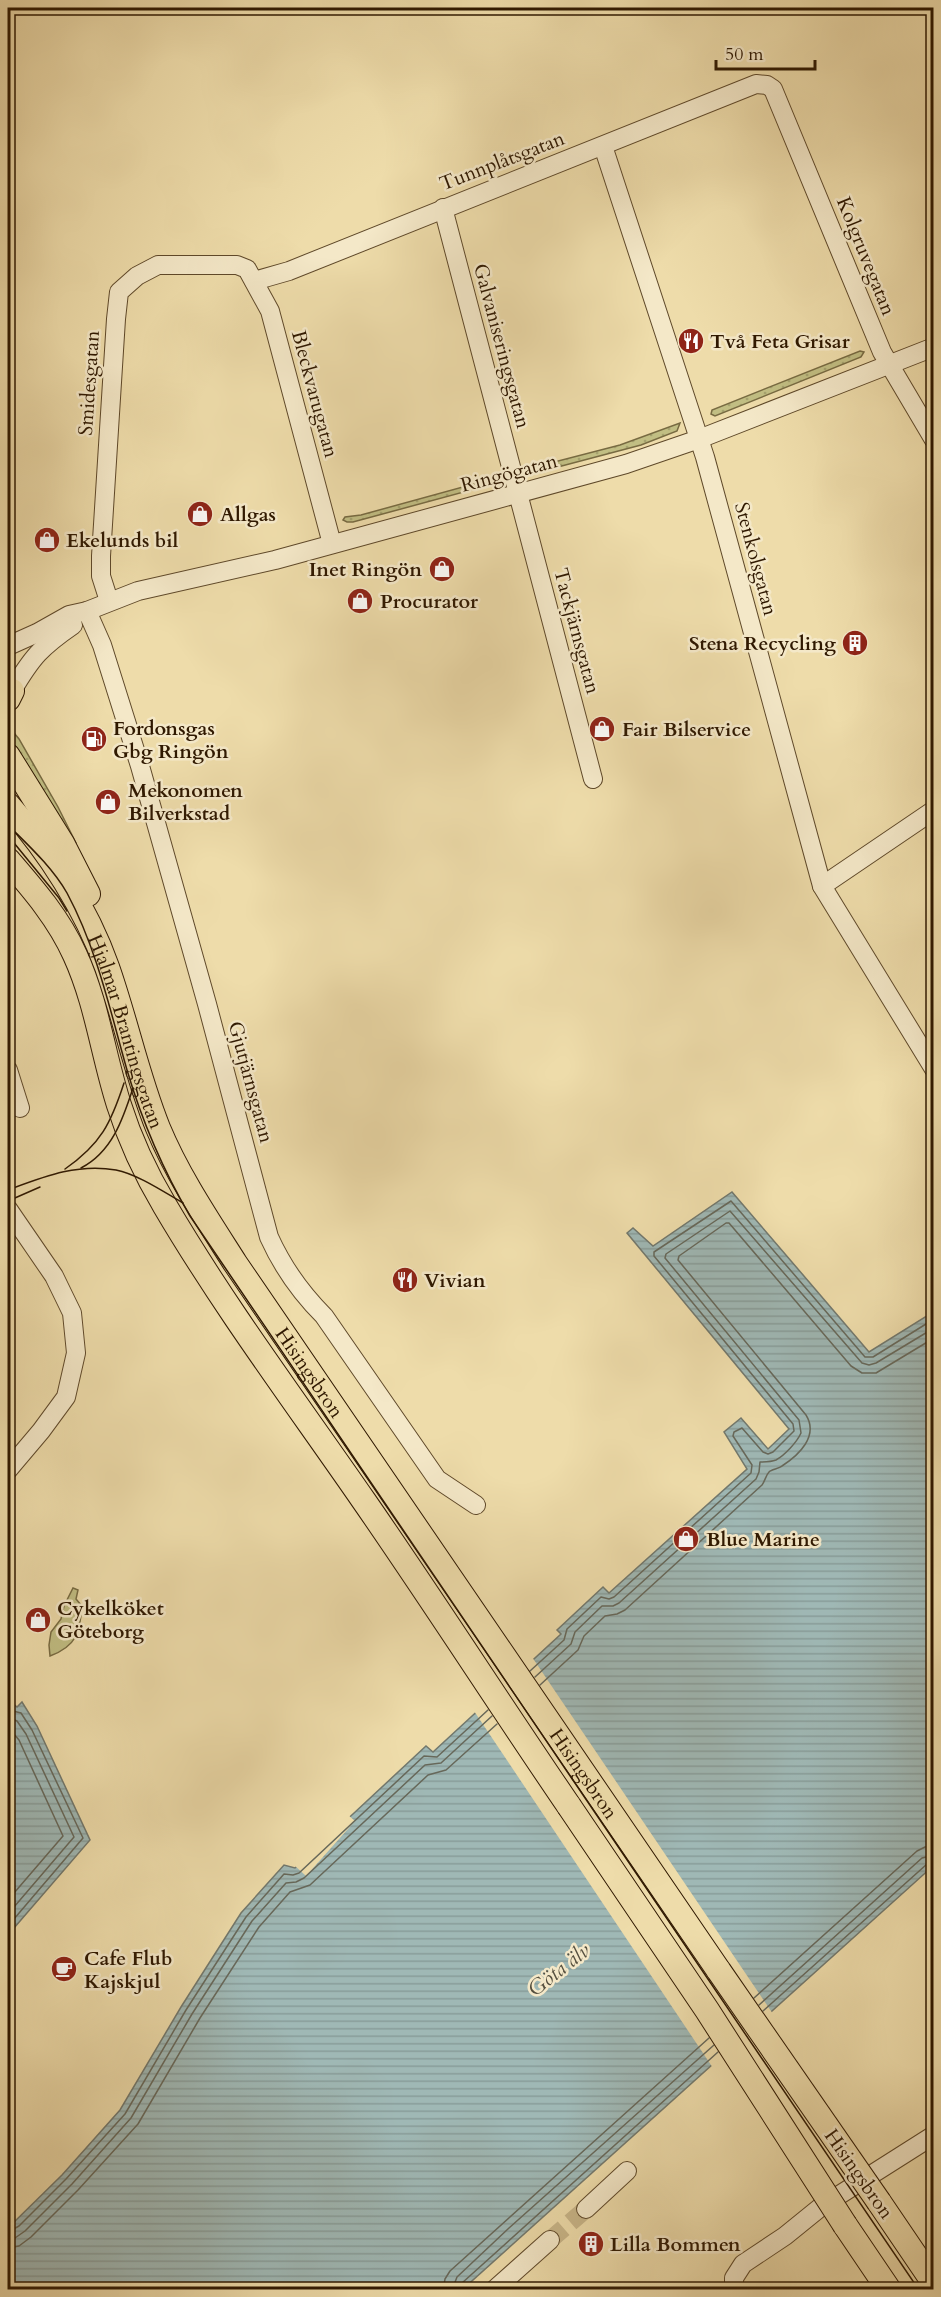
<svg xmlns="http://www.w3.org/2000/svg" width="941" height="2297" viewBox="0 0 941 2297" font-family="Cardo,serif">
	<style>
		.grass { fill: url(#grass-dots); stroke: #786b42; stroke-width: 1.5 }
		.park { fill: #c1be83; stroke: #786b42; stroke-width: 1.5 }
		.water { fill: url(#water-rules); stroke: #72786d; stroke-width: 1.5 }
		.pier { fill: #eedcaa }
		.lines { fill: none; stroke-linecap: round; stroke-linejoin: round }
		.shore { stroke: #67685a; stroke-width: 1.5 }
		.minor-tunnel { stroke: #c8b588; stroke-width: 18; stroke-dasharray: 18 9; stroke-linecap: butt }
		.minor-casing { stroke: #5f492a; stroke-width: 20 }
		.major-casing { stroke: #2f1800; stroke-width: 26 }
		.minor { stroke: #f4e8c8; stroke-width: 18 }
		.major { stroke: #eedcaa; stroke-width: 24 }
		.tram { stroke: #2f1800; stroke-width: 1.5 }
		.major-bridge-casing { stroke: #2f1800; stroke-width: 26; stroke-linecap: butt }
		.major-bridge { stroke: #eedcaa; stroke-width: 24 }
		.labels { text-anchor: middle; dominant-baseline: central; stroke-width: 5; stroke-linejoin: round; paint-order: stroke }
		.street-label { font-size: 20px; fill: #2f1800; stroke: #f4e8c8 }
		.poi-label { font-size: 20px; font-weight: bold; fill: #2f1800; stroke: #f4e8c8; text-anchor: start }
		.water-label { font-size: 21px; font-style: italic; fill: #56503f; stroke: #f4e8c8 }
	</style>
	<defs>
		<pattern id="grass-dots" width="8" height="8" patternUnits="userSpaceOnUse" patternTransform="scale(1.5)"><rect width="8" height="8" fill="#c1be83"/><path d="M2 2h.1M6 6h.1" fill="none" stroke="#a6a36f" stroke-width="1.8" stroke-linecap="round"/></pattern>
		<pattern id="water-rules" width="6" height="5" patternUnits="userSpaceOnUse" patternTransform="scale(1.5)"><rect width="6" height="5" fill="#9fb8b5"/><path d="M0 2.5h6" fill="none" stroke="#899d9a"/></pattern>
	</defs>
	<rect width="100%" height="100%" fill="#eedcaa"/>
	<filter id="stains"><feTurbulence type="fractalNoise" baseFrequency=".00333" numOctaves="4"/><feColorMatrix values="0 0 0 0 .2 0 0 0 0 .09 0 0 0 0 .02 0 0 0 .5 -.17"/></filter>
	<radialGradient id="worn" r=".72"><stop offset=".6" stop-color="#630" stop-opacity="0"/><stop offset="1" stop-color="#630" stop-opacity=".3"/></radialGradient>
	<g class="grass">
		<polygon points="860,351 864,352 861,357 715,416 711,414 712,410"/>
		<polygon points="680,423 677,431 641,445 539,472 527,471 527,469 620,445"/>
		<polygon points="499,477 497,483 353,522 347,522 343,520 345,517 361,515"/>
		<polygon points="10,728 19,739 58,807 76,843 70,847 11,751 8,730"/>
	</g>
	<path class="park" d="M73 1588 78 1590 76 1599 82 1606C80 1632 77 1646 50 1656L49 1645 51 1632 61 1619 64 1606Z"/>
	<g class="water">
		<polygon points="732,1192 869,1352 933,1312 933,1866 463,2289 8,2290 8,2228 62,2175 120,2110 181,2007 241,1913 284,1865 295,1868 426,1746 433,1752 561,1634 557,1630 603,1587 609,1593 747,1469 724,1432 741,1418 768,1449 789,1429 627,1233 633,1228 653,1246"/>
		<polygon points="8,1699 17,1707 22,1702 37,1726 90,1840 8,1935"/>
	</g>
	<g class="pier">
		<polygon points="532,1657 773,2014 713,2068 474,1711"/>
		<polygon points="347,1814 355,1821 306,1876 294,1865"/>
	</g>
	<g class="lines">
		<g class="shore">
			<polyline points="530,1671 564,1640 567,1629 601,1597 609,1599 614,1597 751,1473 752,1465 733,1436 734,1432 742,1428 763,1452 768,1454 773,1452 794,1431 793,1424 654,1256 654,1252 731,1201 865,1357 873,1357 934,1319"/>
			<path d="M535 1677 571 1644 575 1632 602 1606H613L619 1603 756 1479 759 1472 760 1462C765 1462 771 1462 776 1460 785 1455 797 1442 801 1433L799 1420 665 1258 666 1254 730 1211 862 1363 869 1365 876 1363 934 1328"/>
			<path d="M540 1685 578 1650 584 1636 605 1616 617 1614 625 1610 762 1485C765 1481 766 1475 769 1472 771 1469 779 1469 782 1466 799 1455 819 1436 806 1415L678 1260 679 1256 726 1223H729L851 1366 862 1373H876L934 1338"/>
			<polyline points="8,1707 13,1711 21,1713 32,1730 83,1838 8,1926"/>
			<polyline points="8,1717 17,1721 26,1734 74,1837 8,1914"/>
			<polyline points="8,1727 19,1740 63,1836 8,1900"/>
			<polyline points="754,1998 917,1851 925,1847 934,1846"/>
			<polyline points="759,2005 922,1858 934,1855"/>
			<polyline points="763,2011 927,1864 934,1862"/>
			<polyline points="8,2232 19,2226 66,2179 125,2114 186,2010 246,1917 284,1874 293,1875 299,1873 424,1756 437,1757 488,1710"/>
			<polyline points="8,2239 15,2238 25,2231 72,2184 131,2118 192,2014 252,1921 286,1883 296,1882 304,1878 425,1765 441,1763 492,1716"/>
			<polyline points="8,2248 19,2246 31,2237 78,2190 138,2124 200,2018 259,1927 290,1892 310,1885 428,1775 446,1770 497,1724"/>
			<polyline points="443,2290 445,2279 450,2271 709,2038"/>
			<polyline points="452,2290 457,2277 509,2228 714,2045"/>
			<polyline points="460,2290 462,2283 718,2052"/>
		</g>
		<polyline class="minor-tunnel" points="550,2240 586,2209"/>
		<g class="minor-casing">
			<g id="minor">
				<polyline points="603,146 705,457 822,886 934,1069"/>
				<polyline points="443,208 593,779"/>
				<polyline points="254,281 289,271 756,84 767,85 773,89 882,352 934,440"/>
				<polyline points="109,601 101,576 101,556 116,319 119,292 137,276 158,265 237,265 247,269 270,311 332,544"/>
				<path d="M87 611 102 645 140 766 207 1004 269 1237C283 1268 300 1292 324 1316L437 1479 476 1505"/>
				<polyline points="8,646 37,633 69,615 87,611 138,591 275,560 626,464 699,439 934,347"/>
				<path d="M8 691H12C32 657 41 647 73 625"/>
				<polyline points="822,886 934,810"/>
				<polyline points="8,1070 20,1108"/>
				<polyline points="8,1209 54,1276 72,1313 76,1353 66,1397 41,1431 8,1470"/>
				<polyline points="586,2209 627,2171"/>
				<polyline points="494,2290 550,2240"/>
				<polyline points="734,2290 734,2278 743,2264 785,2236 822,2206 934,2135"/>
			</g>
		</g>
		<g class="major-casing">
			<g id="major">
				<polyline points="8,699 12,691"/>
				<polyline points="8,756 62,843 88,894"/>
				<path id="s1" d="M8 805C49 851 86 908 107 967 126 1021 137 1076 158 1128 178 1176 207 1219 235 1263L719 1971"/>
				<path d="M8 860C34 890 59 919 75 955 97 1003 103 1055 119 1105 130 1140 146 1174 165 1206 225 1308 297 1404 364 1501 434 1602 500 1705 569 1806"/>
				<polyline points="879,2202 934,2283"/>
				<polyline points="845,2225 889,2290"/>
			</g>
		</g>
		<use href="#minor" class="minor"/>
		<use href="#major" class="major"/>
		<g class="tram">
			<path d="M8 825C29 846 52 867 67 893 97 949 110 1010 127 1070 142 1121 163 1170 190 1216L919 2290"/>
			<polyline points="10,838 59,898 67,911"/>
			<path d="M81 1168C112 1152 123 1119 133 1088"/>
			<path d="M65 1169C101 1144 111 1123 124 1083"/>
			<path d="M8 1190C43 1177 77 1163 116 1170 137 1174 164 1192 183 1203"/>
			<polyline points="8,1201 40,1187"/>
		</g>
		<g class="major-bridge-casing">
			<g id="major-bridge">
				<polyline points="569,1806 707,2010 845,2225"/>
				<polyline points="719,1971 879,2202"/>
			</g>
		</g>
		<use href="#major-bridge" class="major-bridge"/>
	</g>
	<defs>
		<g id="restaurant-disc" transform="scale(1.35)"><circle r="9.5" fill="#8f2418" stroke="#f4e8c8"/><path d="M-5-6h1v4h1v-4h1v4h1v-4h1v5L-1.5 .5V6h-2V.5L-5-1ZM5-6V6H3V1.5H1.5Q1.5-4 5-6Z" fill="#fff"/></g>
		<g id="shop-disc" transform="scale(1.35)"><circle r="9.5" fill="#8f2418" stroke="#f4e8c8"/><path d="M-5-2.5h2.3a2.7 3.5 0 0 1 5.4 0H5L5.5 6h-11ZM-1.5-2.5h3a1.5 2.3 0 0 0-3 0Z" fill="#fff"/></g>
		<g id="building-disc" transform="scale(1.35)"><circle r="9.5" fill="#8f2418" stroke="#f4e8c8"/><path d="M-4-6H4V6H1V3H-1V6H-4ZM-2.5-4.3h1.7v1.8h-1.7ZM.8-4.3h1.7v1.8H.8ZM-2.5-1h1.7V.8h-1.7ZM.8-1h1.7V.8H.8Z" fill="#fff"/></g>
		<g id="fuel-disc" transform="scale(1.35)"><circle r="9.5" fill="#8f2418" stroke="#f4e8c8"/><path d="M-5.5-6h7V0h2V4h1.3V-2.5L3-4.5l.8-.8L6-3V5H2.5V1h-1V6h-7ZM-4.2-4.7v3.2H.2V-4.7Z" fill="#fff"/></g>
		<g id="cafe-disc" transform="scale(1.35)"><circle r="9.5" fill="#8f2418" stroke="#f4e8c8"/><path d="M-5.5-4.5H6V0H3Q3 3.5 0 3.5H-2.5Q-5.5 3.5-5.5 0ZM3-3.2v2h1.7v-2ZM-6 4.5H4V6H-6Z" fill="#fff"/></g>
	</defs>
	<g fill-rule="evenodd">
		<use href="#restaurant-disc" x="691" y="341"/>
		<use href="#shop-disc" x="200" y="514"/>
		<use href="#shop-disc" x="47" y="540"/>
		<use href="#shop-disc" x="442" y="569"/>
		<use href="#shop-disc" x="360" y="601"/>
		<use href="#building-disc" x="855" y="643"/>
		<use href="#shop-disc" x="602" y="729"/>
		<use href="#fuel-disc" x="94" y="739"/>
		<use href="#shop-disc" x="108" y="802"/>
		<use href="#restaurant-disc" x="405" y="1280"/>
		<use href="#shop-disc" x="686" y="1539"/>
		<use href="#shop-disc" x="38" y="1620"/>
		<use href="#cafe-disc" x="64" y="1969"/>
		<use href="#building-disc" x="591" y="2244"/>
	</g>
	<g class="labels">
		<g class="street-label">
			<text transform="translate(502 161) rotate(-21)">Tunnplåtsgatan</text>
			<text transform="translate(866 256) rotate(68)">Kolgruvegatan</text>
			<text transform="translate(502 346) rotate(75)">Galvaniseringsgatan</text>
			<text transform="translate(89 383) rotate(-86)">Smidesgatan</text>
			<text transform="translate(315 394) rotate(75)">Bleckvarugatan</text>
			<text transform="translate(509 473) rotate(-15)">Ringögatan</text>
			<text transform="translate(756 559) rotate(75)">Stenkolsgatan</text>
			<text transform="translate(577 631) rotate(75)">Tackjärnsgatan</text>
			<text stroke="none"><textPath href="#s1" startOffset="258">Hjalmar Brantingsgatan</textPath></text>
			<text transform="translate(251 1082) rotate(75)">Gjutjärnsgatan</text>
			<text stroke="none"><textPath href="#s1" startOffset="648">Hisingsbron</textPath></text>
			<text stroke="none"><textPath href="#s1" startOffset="1134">Hisingsbron</textPath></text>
			<text transform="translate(859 2174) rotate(55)">Hisingsbron</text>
		</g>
		<g class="poi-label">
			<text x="710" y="341">Två Feta Grisar</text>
			<text x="220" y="514">Allgas</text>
			<text x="66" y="540">Ekelunds bil</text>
			<text x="422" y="569" text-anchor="end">Inet Ringön</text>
			<text x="380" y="601">Procurator</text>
			<text x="836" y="643" text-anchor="end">Stena Recycling</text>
			<text x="113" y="728">Fordonsgas<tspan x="113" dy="23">Gbg Ringön</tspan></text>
			<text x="622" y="729">Fair Bilservice</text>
			<text x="128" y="790">Mekonomen<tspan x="128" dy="23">Bilverkstad</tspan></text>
			<text x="424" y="1280">Vivian</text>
			<text x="706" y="1539">Blue Marine</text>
			<text x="57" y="1608">Cykelköket<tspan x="57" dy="23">Göteborg</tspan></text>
			<text x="84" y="1958">Cafe Flub<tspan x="84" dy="23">Kajskjul</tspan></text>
			<text x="610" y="2244">Lilla Bommen</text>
		</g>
		<g class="water-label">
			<text transform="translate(559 1970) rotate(-38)">Göta älv</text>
		</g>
	</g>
	<rect width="941" height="2297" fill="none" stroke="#eedcaa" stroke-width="30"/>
	<rect x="9" y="9" width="923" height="2279" fill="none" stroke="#2f1800" stroke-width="3"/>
	<rect x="15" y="15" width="911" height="2267" fill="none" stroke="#2f1800" stroke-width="1.5"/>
	<path d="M716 60v9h99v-9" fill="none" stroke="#2f1800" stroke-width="3"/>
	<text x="725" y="60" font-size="18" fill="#2f1800" stroke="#f4e8c8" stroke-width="4.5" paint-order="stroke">50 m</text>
	<rect width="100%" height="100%" filter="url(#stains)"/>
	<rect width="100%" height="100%" fill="url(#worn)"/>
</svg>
